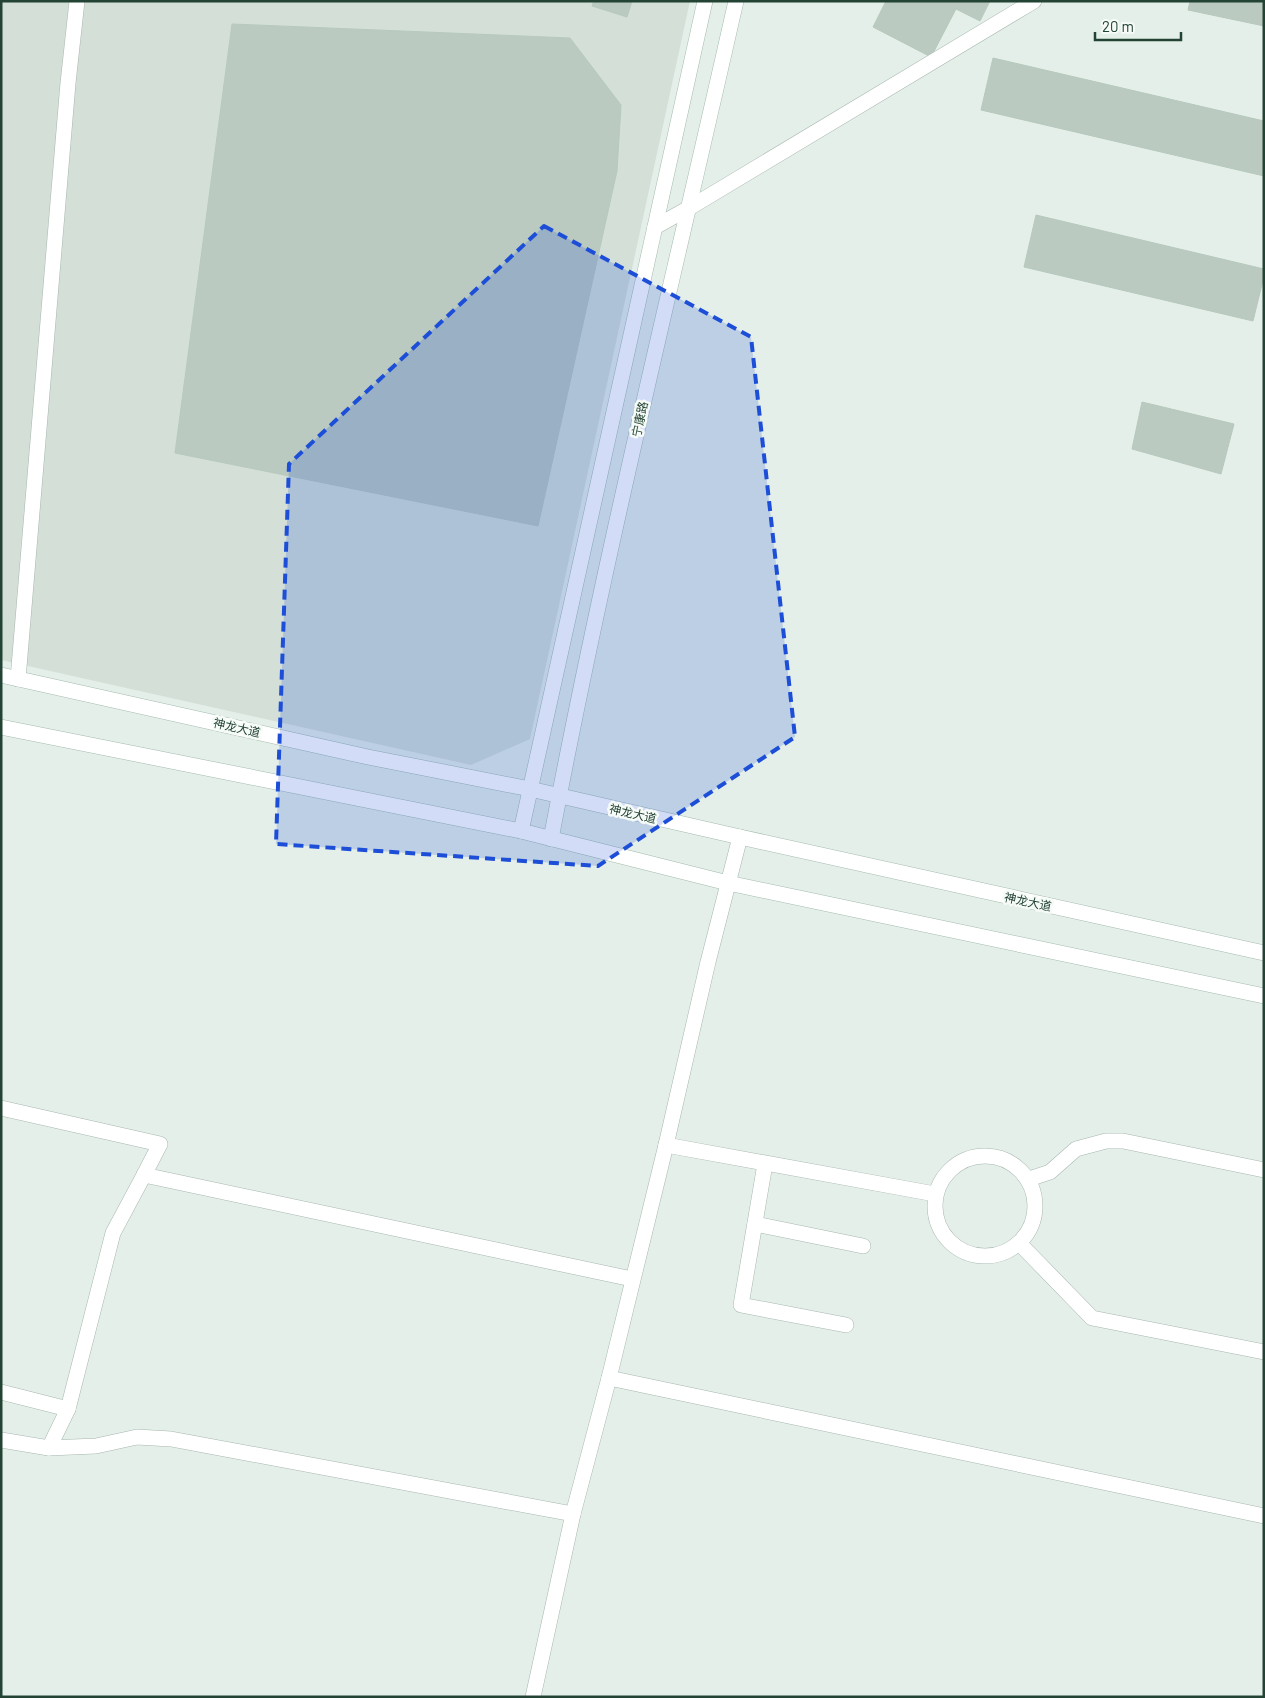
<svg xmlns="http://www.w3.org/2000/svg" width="1265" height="1698" viewBox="0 0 1265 1698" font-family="Barlow,'Noto Sans SC',sans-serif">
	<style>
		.built { fill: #d3dfd7 }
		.building { fill: #bacac1; stroke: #b7c9be }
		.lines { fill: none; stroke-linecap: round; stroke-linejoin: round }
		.service-casing { stroke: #a7b8af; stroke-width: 16 }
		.minor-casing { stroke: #a7b8af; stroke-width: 16 }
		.secondary-casing { stroke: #a3bcae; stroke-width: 16 }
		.service { stroke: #fff; stroke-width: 15 }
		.minor { stroke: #fff; stroke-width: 15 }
		.secondary { stroke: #fff; stroke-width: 15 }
		.marked { fill: #1d4ed8; fill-opacity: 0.2; stroke: #1d4ed8; stroke-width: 4; stroke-dasharray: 10 6; stroke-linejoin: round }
		.labels { text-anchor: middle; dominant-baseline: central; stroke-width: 5; stroke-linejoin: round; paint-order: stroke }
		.street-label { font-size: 12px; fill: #234334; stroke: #f6fbf8 }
	</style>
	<rect width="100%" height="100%" fill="#e5efe9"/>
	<polygon class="built" points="1,1 690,1 530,739 471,765 1,660"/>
	<g class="building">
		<polygon points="594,1 632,1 627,17 592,6"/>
		<polygon points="886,1 990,1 980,21 956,9 931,57 873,27"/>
		<polygon points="1190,1 1264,1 1264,26 1188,10"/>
		<polygon points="232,24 570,38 621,105 617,171 538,526 175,453"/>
		<polygon points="993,58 1264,121 1264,176 981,110"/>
		<polygon points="1036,215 1264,269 1264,276 1253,321 1024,267"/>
		<polygon points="1142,402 1234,424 1221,474 1132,449"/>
	</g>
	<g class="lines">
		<g class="service-casing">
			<g id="service">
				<polyline points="1,1108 160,1144 144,1175"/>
				<polyline points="666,1145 935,1194"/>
				<circle cx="985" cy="1206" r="50"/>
				<polyline points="765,1164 741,1305 846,1325"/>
				<polyline points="1029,1179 1050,1172 1076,1149 1106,1141 1123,1141 1264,1170"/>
				<polyline points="755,1224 863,1246"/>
				<polyline points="1020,1244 1092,1318 1264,1352"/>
				<polyline points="609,1378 1264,1516"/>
				<polyline points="1,1392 68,1409"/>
				<polyline points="1,1440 49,1448 96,1446 137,1437 171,1439 573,1514"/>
				<polyline points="49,1448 68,1409 113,1233 144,1175 632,1279"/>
				<polyline points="533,1697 573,1514 609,1378 666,1145 708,962 740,837"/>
			</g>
		</g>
		<g class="minor-casing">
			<g id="minor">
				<polyline points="655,227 689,208 1034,1"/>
				<polyline points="18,679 68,83 77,1"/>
			</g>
		</g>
		<g class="secondary-casing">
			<g id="secondary">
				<polyline points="1,675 368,757 530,789 740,837 1264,953"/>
				<polyline points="1,727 521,831 728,883 1264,996"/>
				<polyline points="521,831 705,1"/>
				<path d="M551 839C604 558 673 280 736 1"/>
			</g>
		</g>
		<use href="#service" class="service"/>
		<use href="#minor" class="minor"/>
		<use href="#secondary" class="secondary"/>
	</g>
	<path class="marked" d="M544 226 751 337 795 737 598 866 276 844 289 464Z"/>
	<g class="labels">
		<g class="street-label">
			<text transform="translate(639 419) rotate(-78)">宁康路</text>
			<text transform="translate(237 727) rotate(13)">神龙大道</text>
			<text transform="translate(633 813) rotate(13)">神龙大道</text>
			<text transform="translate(1028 901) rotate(12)">神龙大道</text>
		</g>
	</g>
	<rect width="1265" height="1698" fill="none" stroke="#234334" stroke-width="5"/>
	<path d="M1095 32v8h86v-8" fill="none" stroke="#234334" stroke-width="2.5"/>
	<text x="1102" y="32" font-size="15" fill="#234334" stroke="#f6fbf8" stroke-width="4" paint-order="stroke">20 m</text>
</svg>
